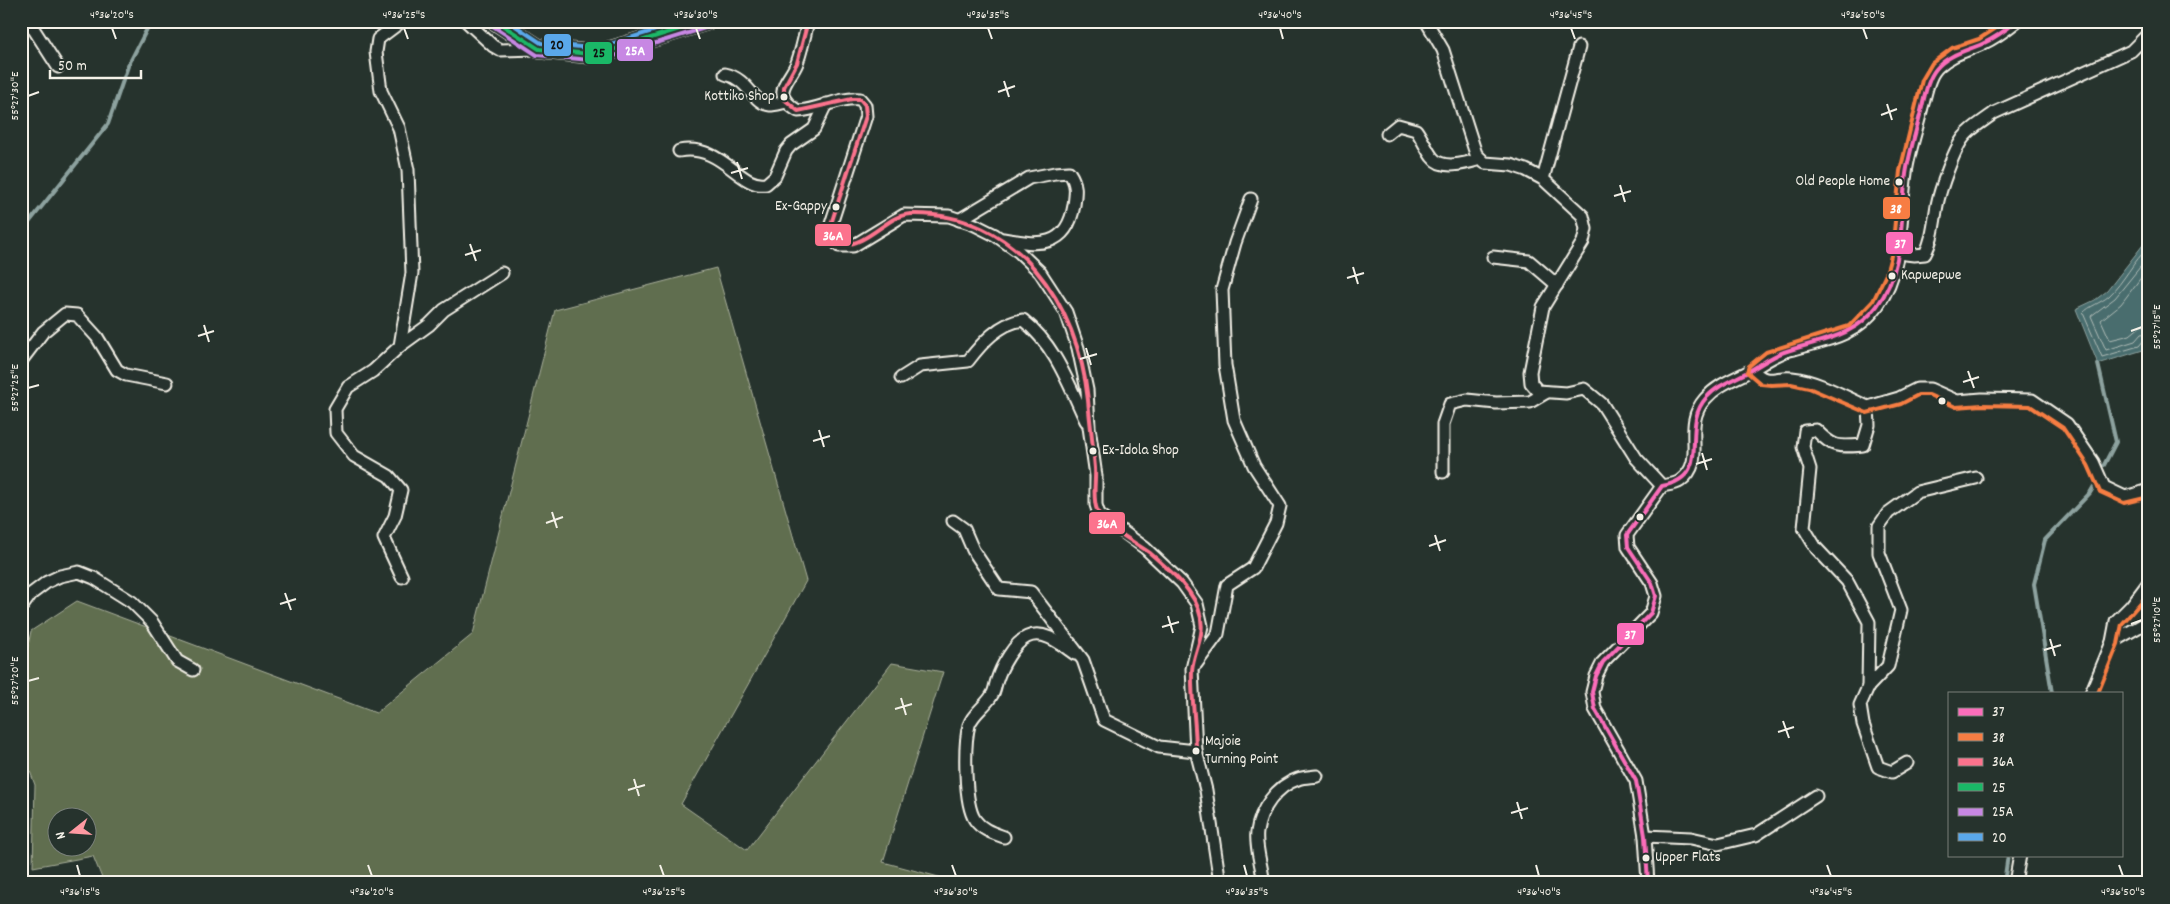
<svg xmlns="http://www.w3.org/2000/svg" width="2170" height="904" viewBox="0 0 2170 904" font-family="Dekko,sans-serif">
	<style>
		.green { fill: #606e4f; stroke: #aab09c; fill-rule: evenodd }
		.water { fill: #496d6e; stroke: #8da29f }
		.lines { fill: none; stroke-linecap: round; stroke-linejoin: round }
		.shore { stroke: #b0bcb7; stroke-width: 1 }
		.stream { stroke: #8da29f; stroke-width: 4 }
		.street-casing { stroke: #f4f1e8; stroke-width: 15 }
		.primary-casing { stroke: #f4f1e8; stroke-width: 21 }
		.street { stroke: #26332d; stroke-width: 11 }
		.primary { stroke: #26332d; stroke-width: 18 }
		.bus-1-casing { stroke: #26332d; stroke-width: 8 }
		.bus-2-casing { stroke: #26332d; stroke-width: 8 }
		.bus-3-casing { stroke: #26332d; stroke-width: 8 }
		.bus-4-casing { stroke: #26332d; stroke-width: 8 }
		.bus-5-casing { stroke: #26332d; stroke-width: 8 }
		.bus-6-casing { stroke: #26332d; stroke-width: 8 }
		.bus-1 { stroke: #fb6dba; stroke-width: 4 }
		.bus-2 { stroke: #f77d43; stroke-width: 4 }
		.bus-3 { stroke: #fc738d; stroke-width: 4 }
		.bus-4 { stroke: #1ab867; stroke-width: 4 }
		.bus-5 { stroke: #c787e3; stroke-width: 4 }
		.bus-6 { stroke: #5aa8eb; stroke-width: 4 }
		.ticks { fill: none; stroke: #f4f1e8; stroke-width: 2 }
		.bus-dot { fill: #f4f1e8; stroke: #26332d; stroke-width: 2 }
		.labels { text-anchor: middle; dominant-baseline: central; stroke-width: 4; stroke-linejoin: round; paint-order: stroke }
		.bus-label { font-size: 15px; fill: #f4f1e8; stroke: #26332d; text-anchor: start }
		.line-badge { stroke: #26332d; stroke-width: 2 }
		.badge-label { font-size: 14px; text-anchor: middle; font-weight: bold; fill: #fff }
		.pale-badge-label { font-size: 14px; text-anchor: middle; font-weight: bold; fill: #111 }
		.neatline { fill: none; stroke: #f4f1e8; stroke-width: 2 }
		.ticks-label { font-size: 12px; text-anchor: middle; fill: #f4f1e8 }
	</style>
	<rect width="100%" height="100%" fill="#26332d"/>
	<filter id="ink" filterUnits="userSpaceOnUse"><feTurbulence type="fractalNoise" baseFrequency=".02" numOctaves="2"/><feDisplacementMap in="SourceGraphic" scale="10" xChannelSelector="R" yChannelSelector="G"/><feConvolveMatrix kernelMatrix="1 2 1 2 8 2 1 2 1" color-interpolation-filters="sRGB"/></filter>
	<g filter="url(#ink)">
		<path class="green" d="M716 268 806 581 681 804 747 850 892 663 943 672 883 862 961 883H104L93 856 33 867 35 785 21 746V681L31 631 77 601 376 713 473 634 555 310ZM58 816H88V846H58Z"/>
		<polygon class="water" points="2146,241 2149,243 2149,341 2143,350 2098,364 2076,309 2095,300 2107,291"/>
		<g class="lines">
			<g class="shore">
				<path d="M2149 247C2133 261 2124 282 2109 296 2101 303 2089 306 2083 313L2102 357 2139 346 2144 340 2149 339"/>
				<polyline points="2149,256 2115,298 2091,316 2106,350 2135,341 2141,334 2149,333"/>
				<polyline points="2149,267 2121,304 2101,320 2110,340 2130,335 2141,326 2149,325"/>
			</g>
			<g class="stream">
				<polyline points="21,229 27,225 108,124 128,66 151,21"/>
				<polyline points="2098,364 2116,442 2104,465"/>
				<polyline points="2052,693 2034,584 2045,540 2090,493 2094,486"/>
				<polyline points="2004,883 2008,855"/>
			</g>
			<g class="street-casing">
				<g id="street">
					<polyline points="27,21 31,25 58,67"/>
					<polyline points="466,21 493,46 500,50 538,49"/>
					<path d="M808 21C805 35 802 49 797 63 789 82 769 93 798 111 819 110 838 97 860 99L865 105 866 116 831 224 833 238 839 246H853L904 215 949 216 975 225 995 235 1019 252 1040 272 1066 312 1078 348 1087 390 1089 427 1096 476V505L1099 514 1145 548 1182 583 1197 604 1202 626 1192 669 1196 751 1206 790 1220 883"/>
					<polyline points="1426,21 1443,50 1476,154 1485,163 1511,165 1526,170 1543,179 1583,216 1586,229 1583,242 1543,307 1530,372 1531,383 1538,391 1566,393 1584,389 1602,404 1636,458 1662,486"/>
					<path d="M725 74C749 79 752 103 770 105 775 105 781 103 786 102"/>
					<path d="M1387 134 1398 125 1416 130C1422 138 1426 149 1432 157 1442 171 1467 163 1481 159"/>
					<path d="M679 151C722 143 740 189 766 184L775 176 786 151 791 145 814 129 826 104"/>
					<polyline points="1543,179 1579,47"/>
					<path d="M959 220 1029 178 1055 173 1069 172C1077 184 1076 191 1074 205 1067 249 1038 245 1003 239"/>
					<path d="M1898 253 1914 255 1925 254C1933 239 1934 222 1937 205 1940 190 1954 149 1964 137 1972 127 1984 121 1994 113L2131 51 2149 33"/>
					<polyline points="1493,257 1529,261 1557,285"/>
					<polyline points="400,346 429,325 444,310 502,273"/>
					<polyline points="21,361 43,332 65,314 77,315 97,337 117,370 126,375 167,383"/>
					<path d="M1753 370C1767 386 1774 376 1792 378 1818 381 1843 396 1868 407L1899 398 1917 389H1930L1957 401 1982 399 2032 400 2067 424 2093 462 2104 487 2125 497 2149 490"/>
					<path d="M901 378 920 366 968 361C982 343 999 323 1023 320 1055 345 1069 385 1086 421"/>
					<path d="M1868 407 1869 425 1863 445C1838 447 1833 448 1816 430L1805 431 1803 447 1810 469 1804 528 1816 548 1847 581 1869 622 1868 687 1888 666 1901 610 1879 553V526L1888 513 1917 492 1976 478"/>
					<polyline points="1443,472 1443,424 1450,404 1467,400 1496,403 1530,402 1547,392"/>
					<polyline points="953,521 964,529 973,550 999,589 1031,592 1083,660 1104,720 1159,747 1196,751"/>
					<polyline points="402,577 384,538 395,516 401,490 389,476 354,456 336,433 335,409 348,387 373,371 400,346 412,273 408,170 399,128 381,91 376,52 378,39 402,21"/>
					<polyline points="21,608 31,594 47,582 60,576 79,572 94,578 132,602 152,622 177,661 193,670"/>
					<polyline points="2112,642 2149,621"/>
					<polyline points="1196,664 1218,634 1227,585 1253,568 1276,523 1280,506 1254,466 1234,420 1225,365 1222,290 1235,243 1251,199"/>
					<polyline points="1868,687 1860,705 1863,724 1878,767 1892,772 1907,763"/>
					<polyline points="2091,693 2112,642 2116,621 2131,606 2149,582"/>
					<polyline points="1645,836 1691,838 1718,844 1756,835 1816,796"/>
					<path d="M1004 837C993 833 982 830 975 820 964 804 964 744 969 725 973 713 986 706 992 695 995 691 995 685 997 680 1001 667 1014 643 1027 637 1044 629 1062 645 1075 654"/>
					<path d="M1261 883 1263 878C1261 863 1255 846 1257 832 1260 810 1276 786 1298 779 1303 777 1311 777 1317 776"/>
					<path d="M1648 883 1645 836 1636 781 1595 709 1592 692 1596 676 1603 662 1651 613 1656 596 1652 583 1628 547 1627 535 1662 486C1667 485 1676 484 1680 481 1709 460 1680 427 1705 399 1719 383 1736 379 1753 369 1765 362 1775 354 1790 350 1825 340 1855 338 1878 305 1905 267 1899 217 1906 173 1909 151 1917 129 1922 107 1926 94 1928 75 1939 66 1952 54 1967 51 1982 44 1995 38 2006 30 2017 21"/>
					<polyline points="2015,883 2020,855"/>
				</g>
			</g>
			<g class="primary-casing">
				<polyline id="primary" points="496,21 539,49 590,54 609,51 706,21"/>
			</g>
			<use href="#street" class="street"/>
			<use href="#primary" class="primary"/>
			<g class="bus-1-casing">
				<path id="bus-1" d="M1648 883 1645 836 1636 781 1595 709 1592 692 1596 676 1603 662 1651 613 1656 596 1652 583 1628 547 1627 535 1662 486C1715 476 1679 428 1706 398 1718 384 1736 379 1751 370 1762 364 1772 356 1784 352 1819 340 1854 338 1877 306 1905 269 1900 218 1906 174 1909 154 1915 135 1920 115 1924 101 1926 81 1936 69 1947 55 1966 51 1982 44 1995 38 2006 30 2017 21"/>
			</g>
			<g class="bus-2-casing">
				<g id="bus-2">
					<polyline points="2007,21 1979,39 1952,48 1932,63 1922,80 1900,171 1892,252 1886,274 1873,301 1849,326 1766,352 1749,366 1747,372 1761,384 1771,385 1791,384 1809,388 1867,413 1901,404 1918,395 1929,395 1956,407 1982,405 2030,406 2063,428 2088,465 2100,492 2124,503 2149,497"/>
					<polyline points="2098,693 2118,644 2122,624 2149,593"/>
				</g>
			</g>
			<g class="bus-3-casing">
				<path id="bus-3" d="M808 21 797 63 784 87V99L798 111 852 99H860L865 105 866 116 831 224 833 238 839 246C872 244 886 215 911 214 1017 211 1078 304 1088 400 1090 422 1093 445 1095 468 1096 482 1092 497 1097 510 1104 527 1135 542 1150 553 1173 573 1207 600 1201 634 1199 646 1193 658 1192 671 1191 697 1196 724 1196 751"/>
			</g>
			<g class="bus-4-casing">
				<polyline id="bus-4" points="496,21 539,49 590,54 609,51 705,21"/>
			</g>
			<g class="bus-5-casing">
				<polyline id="bus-5" points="493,26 537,55 590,60 611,57 708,27"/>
			</g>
			<g class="bus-6-casing">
				<polyline id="bus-6" points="508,21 541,43 590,48 608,45 684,21"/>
			</g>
			<use href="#bus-1" class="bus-1"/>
			<use href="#bus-2" class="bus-2"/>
			<use href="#bus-3" class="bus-3"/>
			<use href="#bus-4" class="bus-4"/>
			<use href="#bus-5" class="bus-5"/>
			<use href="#bus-6" class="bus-6"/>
		</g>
	</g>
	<path class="ticks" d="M112 28 116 39M404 28 408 39M696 28 700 39M988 28 992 39M1280 28 1283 39M1571 28 1575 39M1863 28 1867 39M1004 81 1009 97M998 92 1015 86M28 96 39 92M1887 104 1892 120M1881 115 1897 109M737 162 742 179M731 173 748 168M1620 185 1625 202M1614 196 1631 191M470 244 476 261M465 255 481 250M1353 267 1358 284M1347 278 1364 273M204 325 209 342M2131 331 2142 327M198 336 214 331M1086 348 1091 365M1080 359 1097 354M1968 371 1974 388M1963 382 1979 377M28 388 39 385M819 430 824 447M813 441 830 436M1702 453 1707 470M1696 464 1712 459M552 512 557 528M546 523 563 517M1435 535 1440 551M1429 546 1446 540M285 593 291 610M280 604 296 599M1168 616 1173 633M2131 624 2142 620M1162 627 1179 622M2050 639 2055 656M2044 650 2061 645M28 681 39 678M901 698 906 715M895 709 912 704M1783 721 1789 738M1778 732 1794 727M634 779 639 796M628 790 645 785M1517 802 1522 819M1511 813 1528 808M77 865 80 876M368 865 372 876M660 865 664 876M952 865 956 876M1244 865 1247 876M1536 865 1539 876M1827 865 1831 876M2119 865 2123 876"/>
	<g class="bus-dot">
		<circle cx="784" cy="97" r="4.5"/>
		<circle cx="1899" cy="182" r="4.5"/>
		<circle cx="836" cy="207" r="4.5"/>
		<circle cx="1892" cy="276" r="4.5"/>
		<circle cx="1942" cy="401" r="4.5"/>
		<circle cx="1093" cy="451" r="4.5"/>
		<circle cx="1640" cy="517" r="4.5"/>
		<circle cx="1196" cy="751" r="4.5"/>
		<circle cx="1646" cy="858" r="4.5"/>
	</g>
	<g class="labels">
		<g class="bus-label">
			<text x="775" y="97" text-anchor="end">Kottiko Shop</text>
			<text x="1890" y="182" text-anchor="end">Old People Home</text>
			<text x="827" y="207" text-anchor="end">Ex-Gappy</text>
			<text x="1901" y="276">Kapwepwe</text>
			<text x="1102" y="451">Ex-Idola Shop</text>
			<text x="1205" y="742">Majoie<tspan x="1205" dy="18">Turning Point</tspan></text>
			<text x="1655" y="858">Upper Flats</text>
		</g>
	</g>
	<g class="line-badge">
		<rect x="543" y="33" width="29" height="24" rx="5" fill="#5aa8eb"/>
		<rect x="616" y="38" width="38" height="24" rx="5" fill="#c787e3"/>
		<rect x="584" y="41" width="29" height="24" rx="5" fill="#1ab867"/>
		<rect x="1882" y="196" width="29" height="24" rx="5" fill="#f77d43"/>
		<rect x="814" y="223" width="38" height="24" rx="5" fill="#fc738d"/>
		<rect x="1885" y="231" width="29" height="24" rx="5" fill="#fb6dba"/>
		<rect x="1088" y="511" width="38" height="24" rx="5" fill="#fc738d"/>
		<rect x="1616" y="622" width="29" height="24" rx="5" fill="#fb6dba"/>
	</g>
	<g class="badge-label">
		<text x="635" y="55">25A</text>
		<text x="1896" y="213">38</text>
		<text x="833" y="240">36A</text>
		<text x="1900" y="248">37</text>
		<text x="1107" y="528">36A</text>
		<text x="1630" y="639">37</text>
	</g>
	<g class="pale-badge-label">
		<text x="557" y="49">20</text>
		<text x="599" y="57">25</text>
	</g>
	<rect width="2170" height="904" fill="none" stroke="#26332d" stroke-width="55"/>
	<rect x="1948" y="692" width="175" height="165" fill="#26332d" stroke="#787f78"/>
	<rect x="1958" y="708" width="25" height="8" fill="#fb6dba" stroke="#787f78"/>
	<text x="1992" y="716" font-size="15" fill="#f4f1e8">37</text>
	<rect x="1958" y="733" width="25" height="8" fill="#f77d43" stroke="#787f78"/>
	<text x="1992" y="742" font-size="15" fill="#f4f1e8">38</text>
	<rect x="1958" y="758" width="25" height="8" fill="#fc738d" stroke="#787f78"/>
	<text x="1992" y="766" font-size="15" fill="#f4f1e8">36A</text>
	<rect x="1958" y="783" width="25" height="8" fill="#1ab867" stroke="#787f78"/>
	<text x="1992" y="792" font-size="15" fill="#f4f1e8">25</text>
	<rect x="1958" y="808" width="25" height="8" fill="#c787e3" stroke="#787f78"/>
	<text x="1992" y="816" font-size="15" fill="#f4f1e8">25A</text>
	<rect x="1958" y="833" width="25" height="8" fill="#5aa8eb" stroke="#787f78"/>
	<text x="1992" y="842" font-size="15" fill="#f4f1e8">20</text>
	<g transform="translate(72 832) rotate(253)"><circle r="24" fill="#26332d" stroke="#787f78"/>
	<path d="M0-4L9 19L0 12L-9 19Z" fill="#ff9aa2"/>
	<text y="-8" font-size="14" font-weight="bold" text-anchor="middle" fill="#f4f1e8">N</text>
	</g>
	<path d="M50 70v8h91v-8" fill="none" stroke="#f4f1e8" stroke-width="2.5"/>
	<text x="58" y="70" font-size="15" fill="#f4f1e8" stroke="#26332d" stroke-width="4" paint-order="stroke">50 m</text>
	<rect x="28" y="28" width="2114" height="848" class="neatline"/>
	<g class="ticks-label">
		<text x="112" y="18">4°36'20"S</text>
		<text x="404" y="18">4°36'25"S</text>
		<text x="696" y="18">4°36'30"S</text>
		<text x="988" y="18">4°36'35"S</text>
		<text x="1280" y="18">4°36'40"S</text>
		<text x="1571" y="18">4°36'45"S</text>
		<text x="1863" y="18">4°36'50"S</text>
		<text transform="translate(14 96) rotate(-90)" y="4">55°27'30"E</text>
		<text transform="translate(2156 327) rotate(-90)" y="4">55°27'15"E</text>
		<text transform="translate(14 388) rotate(-90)" y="4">55°27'25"E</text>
		<text transform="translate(2156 620) rotate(-90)" y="4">55°27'10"E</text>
		<text transform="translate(14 681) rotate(-90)" y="4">55°27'20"E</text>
		<text x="80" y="895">4°36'15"S</text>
		<text x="372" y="895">4°36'20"S</text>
		<text x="664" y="895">4°36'25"S</text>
		<text x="956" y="895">4°36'30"S</text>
		<text x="1247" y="895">4°36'35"S</text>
		<text x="1539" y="895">4°36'40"S</text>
		<text x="1831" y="895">4°36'45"S</text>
		<text x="2123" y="895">4°36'50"S</text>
	</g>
</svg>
